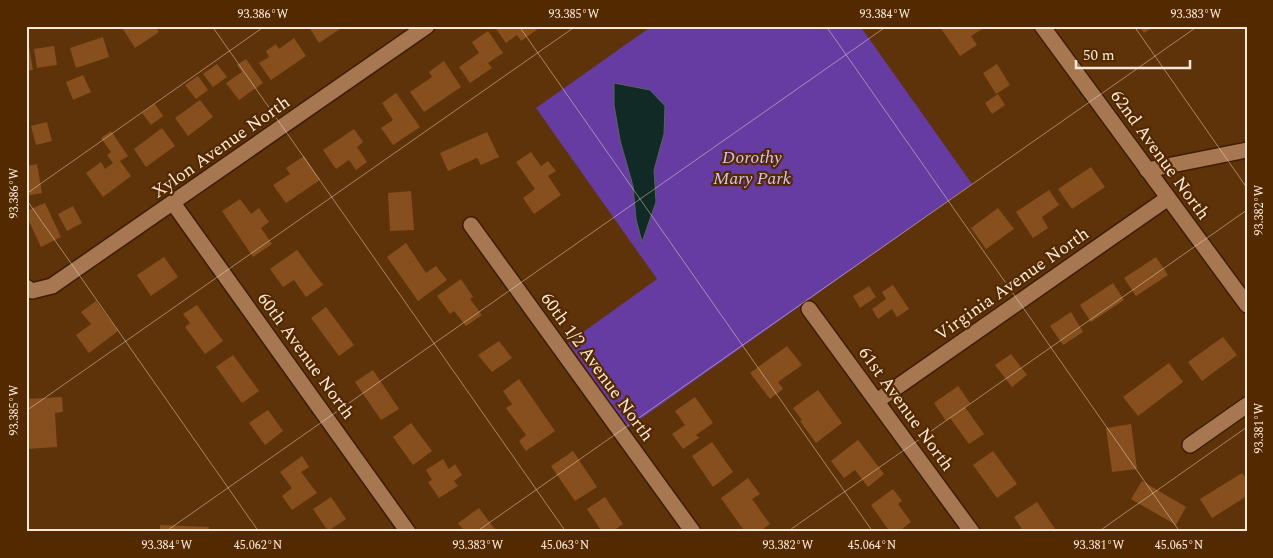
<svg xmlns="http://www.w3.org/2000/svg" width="1273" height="558" viewBox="0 0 1273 558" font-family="Spectral,serif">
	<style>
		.green { fill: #663ca2 }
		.water { fill: #112a25; stroke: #58635b }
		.building { fill: #874f1d }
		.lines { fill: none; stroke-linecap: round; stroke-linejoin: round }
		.minor-casing { stroke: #3d1d00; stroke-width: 18 }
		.tertiary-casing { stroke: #3d1d00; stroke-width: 18 }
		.minor { stroke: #a77751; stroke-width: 15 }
		.tertiary { stroke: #a77751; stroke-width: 15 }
		.ticks { fill: none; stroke: #fee8d8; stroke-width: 1; stroke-opacity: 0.45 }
		.labels { text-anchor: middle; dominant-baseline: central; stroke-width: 4.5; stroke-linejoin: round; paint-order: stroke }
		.street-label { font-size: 18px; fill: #fee8d8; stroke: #532900 }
		.park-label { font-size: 18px; font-style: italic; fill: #d3c2f9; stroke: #532900 }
		.neatline { fill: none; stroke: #fee8d8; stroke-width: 2 }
		.ticks-label { font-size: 12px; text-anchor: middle; fill: #fee8d8 }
	</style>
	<rect width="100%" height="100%" fill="#5e3309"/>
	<polygon class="green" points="652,26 860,26 972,184 628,428 568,343 657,279 536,108"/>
	<polygon class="water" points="614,83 650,90 665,106 664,134 654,170 656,202 642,242 636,219 633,186 620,140 614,105"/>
	<g class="building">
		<polygon points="128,26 155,26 159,32 135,48 123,29"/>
		<polygon points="310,26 338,26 340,29 319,43 309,27"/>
		<polygon points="494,26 542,26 521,41 517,35 506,43"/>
		<polygon points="942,26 980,26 982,29 971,36 977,45 960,56 940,27"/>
		<polygon points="1133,26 1154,26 1144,33 1140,27 1136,30"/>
		<polygon points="488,31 503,53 488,63 492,68 470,83 459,67 479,53 472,42"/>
		<polygon points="103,37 109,57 76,68 70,48"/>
		<polygon points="294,38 306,56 271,80 259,63 269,57 266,51 276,44 279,49"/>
		<polygon points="54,46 57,65 37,68 34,49"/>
		<polygon points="29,47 33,70 26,71 26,48"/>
		<polygon points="246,59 263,83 239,100 226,83 242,72 237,65"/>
		<polygon points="444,61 461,87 424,112 410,92 432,77 429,72"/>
		<polygon points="217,64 227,77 213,87 203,74"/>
		<polygon points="997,64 1010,85 996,94 983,73"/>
		<polygon points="83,75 91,92 73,100 66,82"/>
		<polygon points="198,76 208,90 196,99 185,85"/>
		<polygon points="396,93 420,127 393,145 381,128 393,120 382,103"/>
		<polygon points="998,94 1005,105 992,114 985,103"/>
		<polygon points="200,100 213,117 188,136 175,118"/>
		<polygon points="155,104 163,116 151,125 142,113"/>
		<polygon points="26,120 29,133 26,133"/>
		<polygon points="47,122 52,141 36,145 31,126"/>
		<polygon points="162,128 175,146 146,167 134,149"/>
		<polygon points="354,129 363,142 357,147 367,162 356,170 349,160 336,169 323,150"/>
		<polygon points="111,131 128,156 120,161 131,176 103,197 86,173 101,162 105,169 113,163 107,155 111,152 101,138"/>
		<polygon points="487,132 499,157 481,165 477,158 448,171 440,153"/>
		<polygon points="531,152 541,166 548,161 556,171 548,176 561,195 534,214 523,198 535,189 516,162"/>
		<polygon points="304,156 320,180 286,203 273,185 290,174 286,168"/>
		<polygon points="37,164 42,193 26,196 26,166"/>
		<polygon points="1091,167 1105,187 1072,209 1058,189"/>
		<polygon points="1049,190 1059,205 1042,217 1048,228 1033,238 1016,212"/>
		<polygon points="411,191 414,230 390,231 388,193"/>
		<polygon points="240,199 251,214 259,208 269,222 261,228 272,244 253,257 222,211"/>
		<polygon points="45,203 61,237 41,247 26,215 26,211"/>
		<polygon points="73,206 82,223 67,231 58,214"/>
		<polygon points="998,208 1014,229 986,249 971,228"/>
		<polygon points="406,243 426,273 436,266 447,280 418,301 387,257"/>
		<polygon points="297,250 323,285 306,297 294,280 283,287 270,269"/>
		<polygon points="164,257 178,277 151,296 137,275"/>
		<polygon points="1156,257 1168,275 1136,296 1124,278"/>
		<polygon points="461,279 473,297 470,299 482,315 466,326 454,311 450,314 437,296"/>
		<polygon points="1113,283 1124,300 1091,322 1080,305"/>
		<polygon points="893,285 909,309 897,317 892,309 878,319 872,309 886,299 882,292"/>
		<polygon points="869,286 876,297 860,308 853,296"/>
		<polygon points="96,301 118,331 89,353 76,335 91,324 81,312"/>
		<polygon points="197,305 223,341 205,354 185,327 190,323 183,314"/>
		<polygon points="326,307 354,345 339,356 311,318"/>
		<polygon points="1071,312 1083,332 1063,345 1050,326"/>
		<polygon points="1223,337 1237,355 1202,381 1188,362"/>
		<polygon points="499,341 512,358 492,372 478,355"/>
		<polygon points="787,346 802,365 778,382 783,389 770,399 750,373"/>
		<polygon points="1011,354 1027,375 1012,387 995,365"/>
		<polygon points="233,355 259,391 242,403 216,367"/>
		<polygon points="1169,363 1183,382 1138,416 1123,397"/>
		<polygon points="373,370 399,409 381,420 355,382"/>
		<polygon points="519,379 555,431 526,451 519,441 526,435 506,408 512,404 503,391"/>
		<polygon points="958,386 970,403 965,407 984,434 969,444 950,418 946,421 934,403"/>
		<polygon points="818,390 842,423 816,443 800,421 802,420 793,408"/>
		<polygon points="62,397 63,412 55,413 57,447 28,449 26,399"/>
		<polygon points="695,397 713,423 696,435 699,438 683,449 672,434 685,425 675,411"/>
		<polygon points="268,410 283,431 265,445 249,423"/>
		<polygon points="411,423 432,451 413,465 393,437"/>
		<polygon points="1131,424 1137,469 1112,472 1106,428"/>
		<polygon points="858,440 884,474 868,487 855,470 844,478 831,461"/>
		<polygon points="712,442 733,472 713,487 692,456"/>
		<polygon points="573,451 597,487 575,501 551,466"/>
		<polygon points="993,451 1017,484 997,498 973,465"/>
		<polygon points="302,456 309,467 301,472 317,493 292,510 282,496 292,488 280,472"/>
		<polygon points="443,459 449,469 455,464 462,475 454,481 458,486 439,498 428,482 432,480 426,470"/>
		<polygon points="1242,473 1247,480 1247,496 1212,518 1200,499"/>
		<polygon points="748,478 760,494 752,499 770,524 759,532 745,532 721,498"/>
		<polygon points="1142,481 1186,507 1176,525 1131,499"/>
		<polygon points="893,489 902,501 898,504 911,522 898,532 890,532 871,505"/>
		<polygon points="331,497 346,519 328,531 313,509"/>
		<polygon points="605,497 623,524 612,532 602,532 587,509"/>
		<polygon points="1037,502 1057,532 1035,532 1034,530 1032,532 1024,532 1014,517"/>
		<polygon points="479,508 497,532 465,532 458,523"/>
		<polygon points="160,525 209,527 208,532 160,532"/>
	</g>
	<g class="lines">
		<g class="minor-casing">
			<g id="minor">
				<polyline points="1147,170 1247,150"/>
				<polyline points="173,203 408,532"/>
				<polyline points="471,225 693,532"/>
				<polyline points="26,287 32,291 52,286 427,26"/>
				<polyline points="809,309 972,532"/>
				<polyline points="877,401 1168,198"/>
				<polyline points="1190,445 1247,405"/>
			</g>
		</g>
		<g class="tertiary-casing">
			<polyline id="tertiary" points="1042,26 1247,305"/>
		</g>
		<use href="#minor" class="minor"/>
		<use href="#tertiary" class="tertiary"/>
	</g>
	<path class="ticks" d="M212 26 566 532M519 26 873 532M826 26 1180 532M1134 26 1247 188M26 194 265 26M26 199 259 532M26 411 576 26M165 532 887 26M476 532 1198 26M787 532 1247 210M1098 532 1247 427"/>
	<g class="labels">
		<g class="street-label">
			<text transform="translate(221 147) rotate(-35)">Xylon Avenue North</text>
			<text transform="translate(1160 155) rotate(54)">62nd Avenue North</text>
			<text transform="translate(1012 284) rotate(-35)">Virginia Avenue North</text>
			<text transform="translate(306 356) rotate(54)">60th Avenue North</text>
			<text transform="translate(597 367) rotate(54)">60th 1/2 Avenue North</text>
			<text transform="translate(906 409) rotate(54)">61st Avenue North</text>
		</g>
		<g class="park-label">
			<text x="752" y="157">Dorothy<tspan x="752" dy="21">Mary Park</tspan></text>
		</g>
	</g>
	<rect width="1273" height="558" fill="none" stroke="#532900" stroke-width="55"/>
	<path d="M1076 60v8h114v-8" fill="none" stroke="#fee8d8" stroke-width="2.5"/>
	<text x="1083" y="60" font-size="15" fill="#fee8d8" stroke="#532900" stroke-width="4" paint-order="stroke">50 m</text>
	<rect x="28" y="28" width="1218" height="502" class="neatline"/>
	<g class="ticks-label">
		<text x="263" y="18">93.386°W</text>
		<text x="574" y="18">93.385°W</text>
		<text x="885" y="18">93.384°W</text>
		<text x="1196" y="18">93.383°W</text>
		<text transform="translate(14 193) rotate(-90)" y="4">93.386°W</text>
		<text transform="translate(1259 210) rotate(-90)" y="4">93.382°W</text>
		<text transform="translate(14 410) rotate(-90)" y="4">93.385°W</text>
		<text transform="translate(1259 428) rotate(-90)" y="4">93.381°W</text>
		<text x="167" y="549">93.384°W</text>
		<text x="258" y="549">45.062°N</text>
		<text x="478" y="549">93.383°W</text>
		<text x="565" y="549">45.063°N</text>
		<text x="788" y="549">93.382°W</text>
		<text x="872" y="549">45.064°N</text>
		<text x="1099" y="549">93.381°W</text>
		<text x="1179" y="549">45.065°N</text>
	</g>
</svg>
